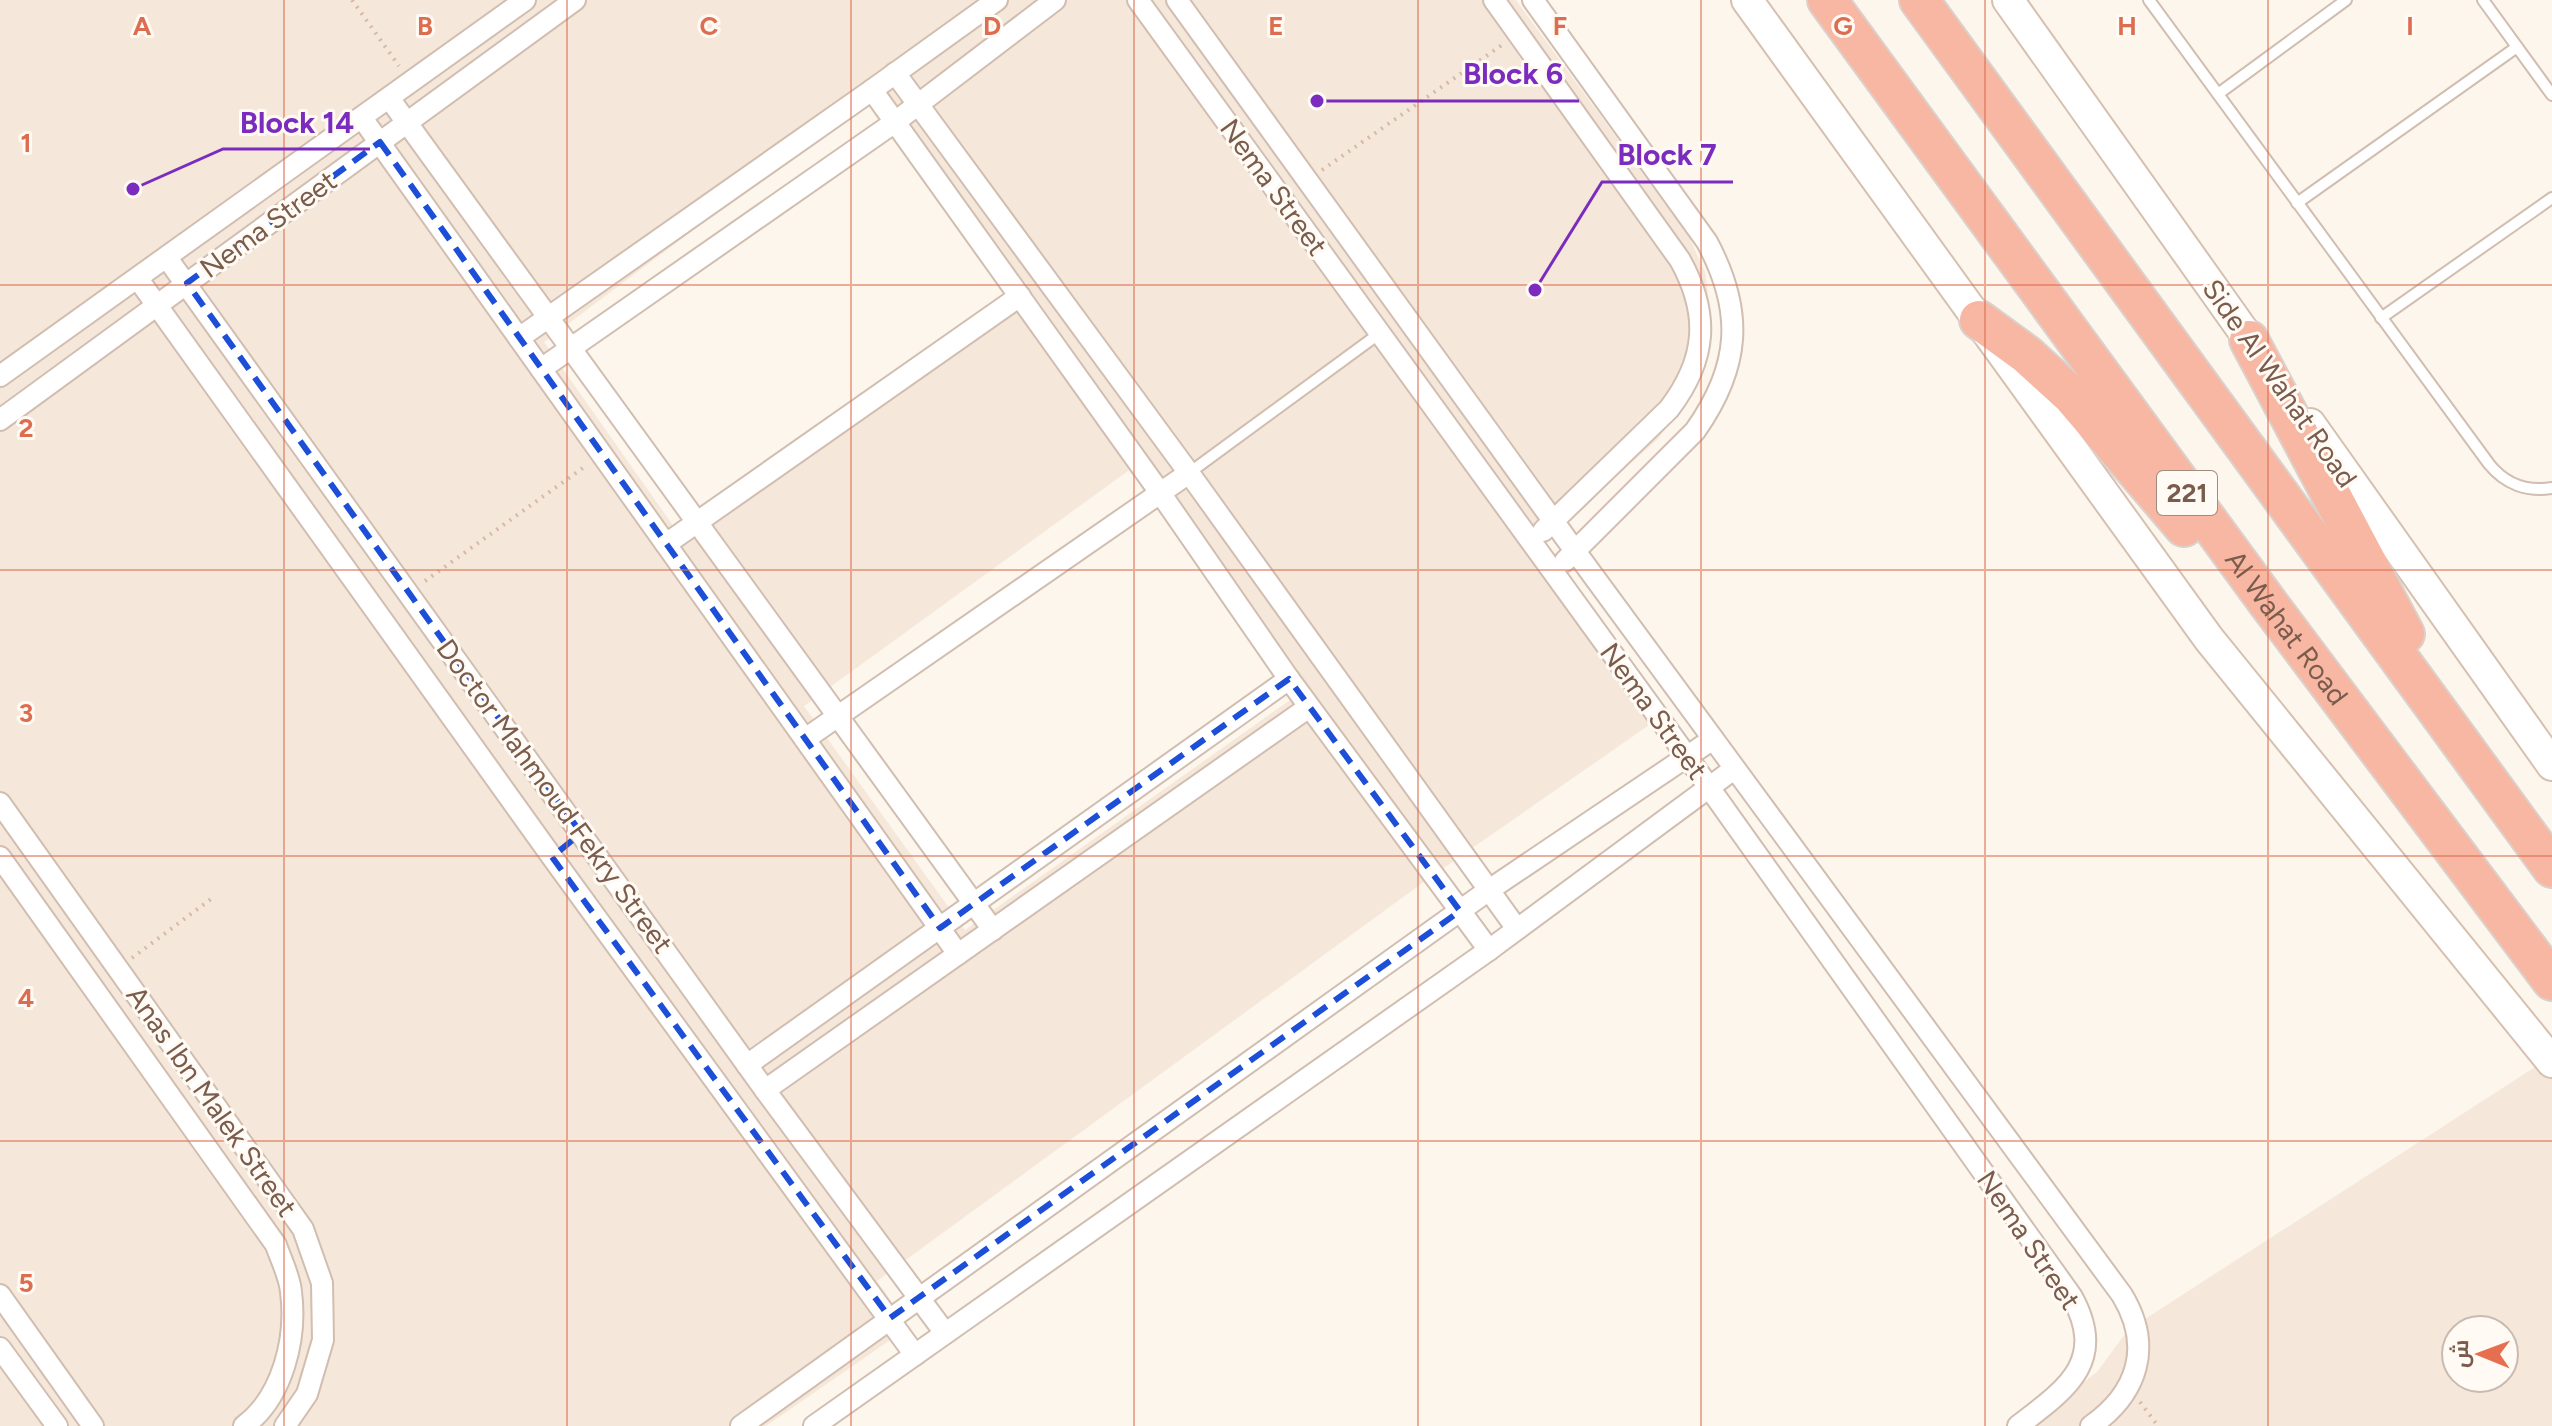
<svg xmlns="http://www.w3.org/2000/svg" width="2552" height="1426" viewBox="0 0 2552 1426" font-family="Figtree,Cairo,sans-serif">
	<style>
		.residential { fill: #f5e8da; fill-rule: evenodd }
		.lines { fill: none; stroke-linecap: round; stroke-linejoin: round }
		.lane-casing { stroke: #d1beb0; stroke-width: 14 }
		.street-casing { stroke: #d1beb0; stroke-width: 24 }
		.secondary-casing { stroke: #d6c0b0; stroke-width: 34 }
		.highway-casing { stroke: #dad1cd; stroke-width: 42 }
		.path { stroke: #d9b8a5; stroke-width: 4; stroke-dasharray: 2 6; stroke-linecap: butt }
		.lane { stroke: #fff; stroke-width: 10 }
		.street { stroke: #fff; stroke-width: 20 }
		.secondary { stroke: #fff; stroke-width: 30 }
		.highway { stroke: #f7b7a3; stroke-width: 38 }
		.marked { fill: none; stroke: #1d4ed8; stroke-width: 6; stroke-dasharray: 16 10; stroke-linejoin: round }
		.grid { fill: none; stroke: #dc6d51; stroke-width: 2; stroke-opacity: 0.55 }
		.labels { text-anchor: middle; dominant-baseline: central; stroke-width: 6; stroke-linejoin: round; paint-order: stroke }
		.shield { fill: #fffaf3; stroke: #a28b7f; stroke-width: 2 }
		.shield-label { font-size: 26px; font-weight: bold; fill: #7a5c4d }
		.street-label { font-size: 28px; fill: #7a5c4d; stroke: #fffaf3 }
		.grid-label { font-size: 26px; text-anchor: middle; font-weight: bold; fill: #dc6d51; stroke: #fffaf3; stroke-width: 6; stroke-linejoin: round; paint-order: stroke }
		.leader { fill: none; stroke: #7b2cbf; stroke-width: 3 }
		.callout-dot { fill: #7b2cbf; stroke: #fffaf3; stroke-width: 3 }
		.callout-label { font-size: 30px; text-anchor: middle; font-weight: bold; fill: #7b2cbf; stroke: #fffaf3; stroke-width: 6; stroke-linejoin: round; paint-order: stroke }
	</style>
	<rect width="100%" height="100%" fill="#fdf6ec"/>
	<g class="residential">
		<path d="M0 0H1516L1689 237 1705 272 1710 308 1708 354 1684 402 1658 439 1594 496 1567 518 1535 533 1665 714 1432 876 877 1281 909 1327 766 1426H0ZM872 96 1021 302 686 544 544 342ZM1139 463 1300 693 965 930 804 706Z"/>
		<path d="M2552 1056V1426H2025L2097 1372 2128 1330ZM2456 1330H2504V1378H2456Z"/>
	</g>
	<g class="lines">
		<g class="lane-casing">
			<g id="lane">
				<path d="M2149 0 2489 464C2505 484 2527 492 2552 488"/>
				<polyline points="2483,0 2552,95"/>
				<polyline points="2218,94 2346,0"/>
				<polyline points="2297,203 2517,47"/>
				<polyline points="2381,318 2552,198"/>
				<polyline points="1189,473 1380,333"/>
			</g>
		</g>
		<g class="street-casing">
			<g id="street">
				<path d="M1138 0 1686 755 2072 1297C2108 1362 2065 1390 2018 1426"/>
				<path d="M1177 0 1575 551 2122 1295C2153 1346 2138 1393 2091 1426"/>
				<path d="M1494 0 1680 260C1710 314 1707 359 1669 409L1543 531"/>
				<path d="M1533 0 1707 242C1744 311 1741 366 1695 431L1565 561"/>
				<polyline points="895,73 1189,473 1517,929"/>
				<polyline points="872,90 1161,494 1289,679 1489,950"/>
				<polyline points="389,98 993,930"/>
				<polyline points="362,118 958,954"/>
				<polyline points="167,258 765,1090 945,1333"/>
				<polyline points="138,279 552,857 915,1355"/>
				<polyline points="519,338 872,90 997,0"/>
				<polyline points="541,369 895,122 1055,0"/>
				<polyline points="0,376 525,0"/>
				<polyline points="0,420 575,0"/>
				<polyline points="666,544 1020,296"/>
				<polyline points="805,739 1189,473"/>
				<polyline points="0,803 303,1229 322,1283 323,1340 307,1394 285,1426"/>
				<path d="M0 857 276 1245C281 1260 290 1277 291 1292 297 1338 283 1397 244 1426"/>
				<polyline points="747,1065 1289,679"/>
				<polyline points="765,1090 1309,707"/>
				<polyline points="0,1295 93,1426"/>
				<polyline points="0,1348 57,1426"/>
				<polyline points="741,1426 1489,890 1713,739"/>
				<polyline points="814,1426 1489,950 1734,769"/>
			</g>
		</g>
		<g class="secondary-casing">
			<g id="secondary">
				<polyline points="1747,0 2209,639 2552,1062"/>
				<polyline points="2008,0 2261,356"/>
				<polyline points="2310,424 2552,765"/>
			</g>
		</g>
		<g class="highway-casing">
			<g id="highway">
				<path id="s1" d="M1827 0 2268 603 2552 981"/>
				<polyline points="1919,0 2552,868"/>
				<polyline points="1979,320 2027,355 2071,395 2184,527"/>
				<polyline points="2249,340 2405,634"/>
			</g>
		</g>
		<g class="path">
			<polyline points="352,0 399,66"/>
			<polyline points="1322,170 1502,45"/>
			<polyline points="425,581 587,465"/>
			<polyline points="132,958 211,899"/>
			<polyline points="2140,1402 2158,1426"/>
		</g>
		<use href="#lane" class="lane"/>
		<use href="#street" class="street"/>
		<use href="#secondary" class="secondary"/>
		<use href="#highway" class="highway"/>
	</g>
	<path class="marked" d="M380 142 940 928 1289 679 1460 911 890 1318 552 857 581 833 187 283Z"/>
	<path class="grid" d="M284 0V1426M567 0V1426M851 0V1426M1134 0V1426M1418 0V1426M1701 0V1426M1985 0V1426M2268 0V1426M0 285H2552M0 570H2552M0 856H2552M0 1141H2552"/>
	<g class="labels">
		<rect class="shield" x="2157" y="471" width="60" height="44" rx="6"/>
		<g class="shield-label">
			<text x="2187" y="493">221</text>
		</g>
		<g class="street-label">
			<text transform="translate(1274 187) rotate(54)">Nema Street</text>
			<text transform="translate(268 224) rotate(-36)">Nema Street</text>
			<text transform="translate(2280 383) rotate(55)">Side Al Wahat Road</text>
			<text stroke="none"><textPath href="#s1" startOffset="778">Al Wahat Road</textPath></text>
			<text transform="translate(1654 711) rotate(54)">Nema Street</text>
			<text transform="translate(555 796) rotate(54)">Doctor Mahmoud Fekry Street</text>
			<text transform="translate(212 1101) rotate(55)">Anas Ibn Malek Street</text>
			<text transform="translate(2029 1240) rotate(56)">Nema Street</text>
		</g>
	</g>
	<g class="grid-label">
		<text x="142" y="35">A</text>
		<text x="425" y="35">B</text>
		<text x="709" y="35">C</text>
		<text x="992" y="35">D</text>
		<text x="1276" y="35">E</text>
		<text x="1560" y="35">F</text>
		<text x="1843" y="35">G</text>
		<text x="2127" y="35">H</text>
		<text x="2410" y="35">I</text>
		<text x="26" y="152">1</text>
		<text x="26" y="437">2</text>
		<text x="26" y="722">3</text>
		<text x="26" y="1007">4</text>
		<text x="26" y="1292">5</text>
	</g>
	<path class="leader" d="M1317 101L1447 101H1579M133 189L223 149H370M1535 290L1602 182H1733"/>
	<g class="callout-dot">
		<circle cx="1317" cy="101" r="8"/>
		<circle cx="133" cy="189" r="8"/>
		<circle cx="1535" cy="290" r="8"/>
	</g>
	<g class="callout-label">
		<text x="1513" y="84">Block 6</text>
		<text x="297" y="133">Block 14</text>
		<text x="1667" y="165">Block 7</text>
	</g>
	<g transform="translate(2480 1354) rotate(271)"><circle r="38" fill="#fffaf3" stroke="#cabbb1" stroke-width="2"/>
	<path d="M0-6L14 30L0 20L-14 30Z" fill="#e76f51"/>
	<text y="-12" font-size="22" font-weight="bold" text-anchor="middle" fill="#7a5c4d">ش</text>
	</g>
</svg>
